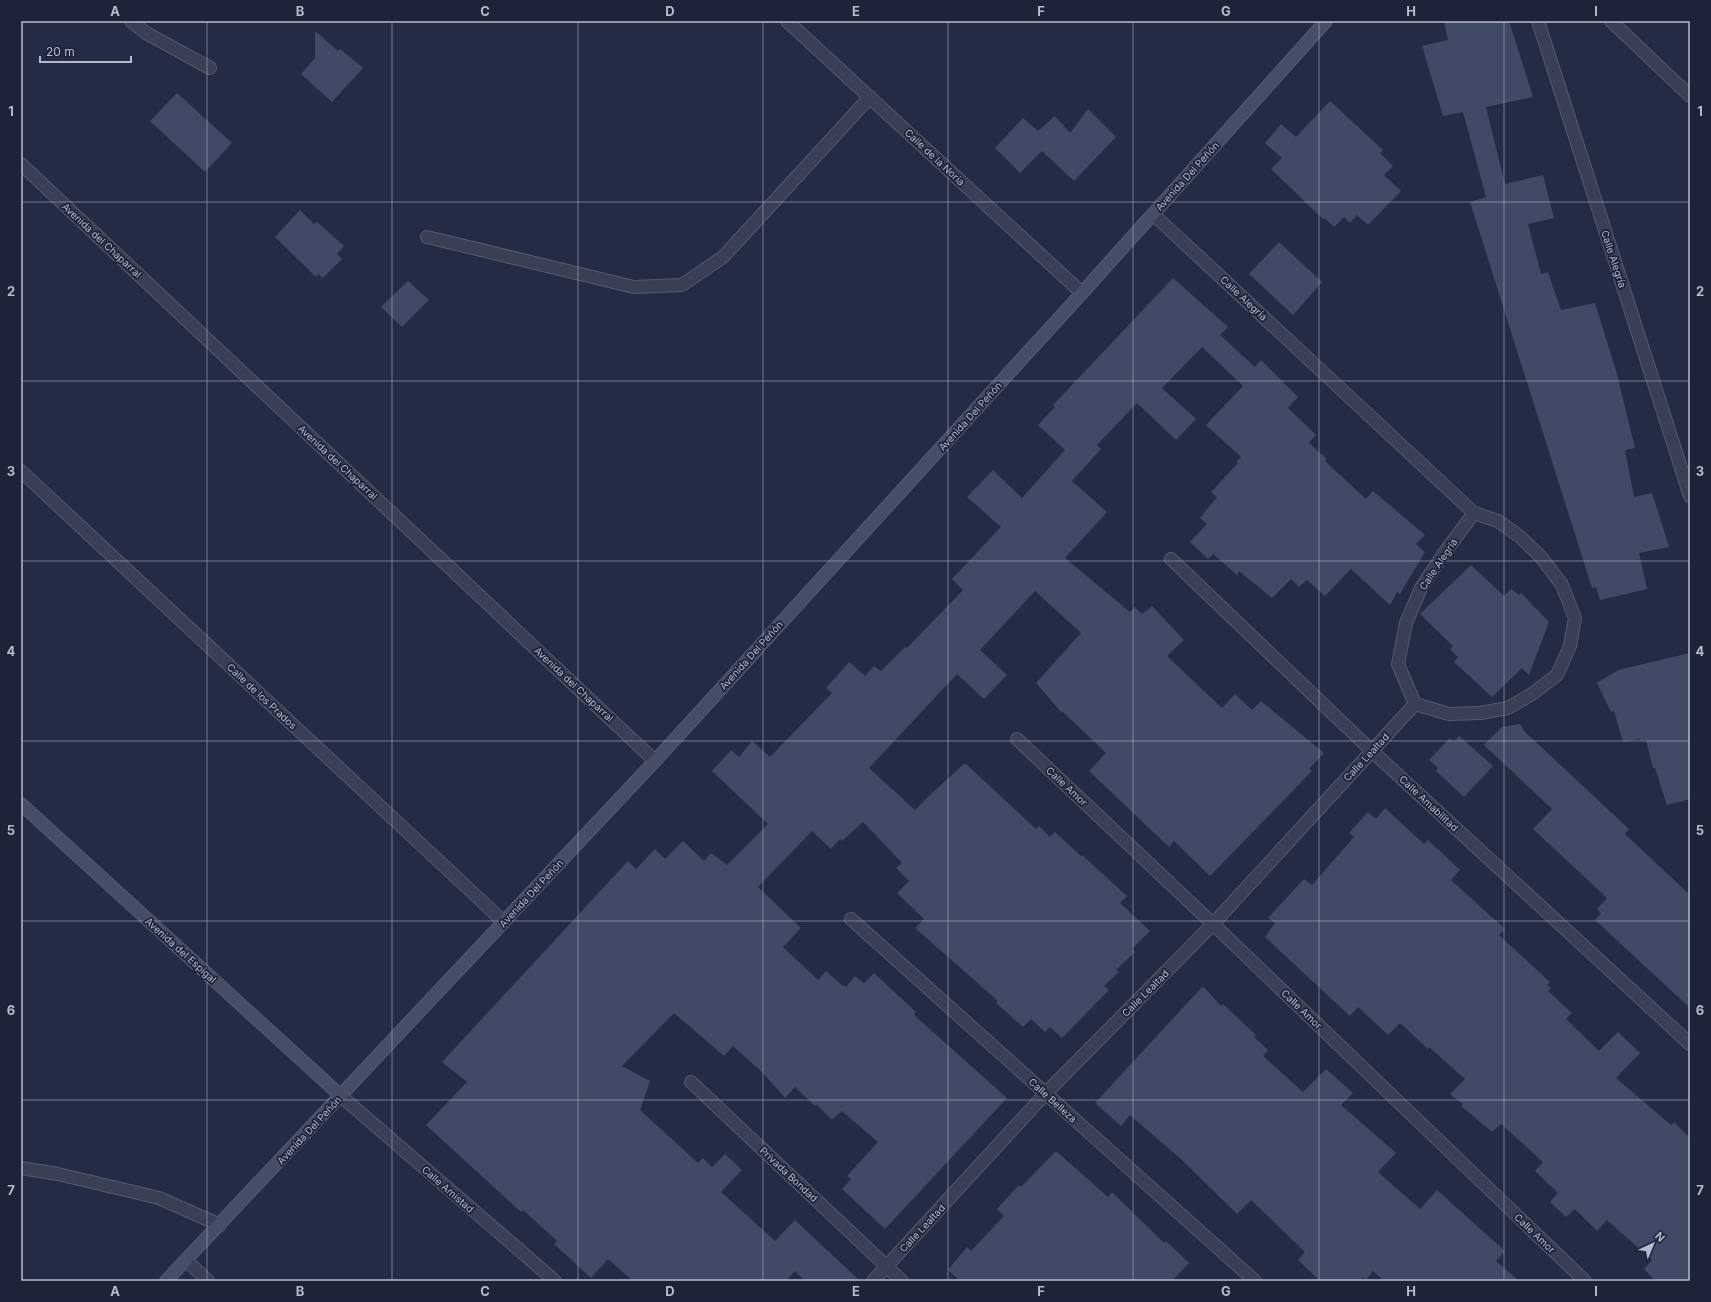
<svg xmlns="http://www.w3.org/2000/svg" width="1711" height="1302" viewBox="0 0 1711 1302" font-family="Inter,sans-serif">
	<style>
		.building { fill: #404965 }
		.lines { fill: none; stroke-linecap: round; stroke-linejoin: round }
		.lane-casing { stroke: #545a6e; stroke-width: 14 }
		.street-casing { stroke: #545a6e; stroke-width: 14 }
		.secondary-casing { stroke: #545a6e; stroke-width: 14 }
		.lane { stroke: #393f54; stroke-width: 12 }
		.street { stroke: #393f54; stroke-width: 12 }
		.secondary { stroke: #464d67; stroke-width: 12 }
		.grid { fill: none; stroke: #b6bbcd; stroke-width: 1; stroke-opacity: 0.55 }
		.labels { text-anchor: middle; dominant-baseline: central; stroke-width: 3.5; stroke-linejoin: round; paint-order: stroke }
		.street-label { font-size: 10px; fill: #b6bbcd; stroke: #1d2439 }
		.neatline { fill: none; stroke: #b6bbcd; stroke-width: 1.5 }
		.grid-label { font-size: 13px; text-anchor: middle; font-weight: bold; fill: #b6bbcd }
	</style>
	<rect width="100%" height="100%" fill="#242c45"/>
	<g class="building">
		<polygon points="1444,21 1509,21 1533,97 1486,107 1505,184 1543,175 1554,218 1528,224 1541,274 1548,272 1561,310 1595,303 1617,374 1635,448 1625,450 1634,497 1652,493 1669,547 1639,553 1647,589 1600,600 1596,587 1592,588 1470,202 1486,197 1463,112 1443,116 1422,46 1448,40"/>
		<polygon points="315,31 338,51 340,49 363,68 332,102 301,74 315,58"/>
		<polygon points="177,93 232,143 205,172 150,121"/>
		<polygon points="1330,101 1383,150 1380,153 1393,166 1384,175 1401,191 1368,225 1357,215 1350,223 1344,217 1334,227 1325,218 1324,220 1271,169 1282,158 1265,143 1281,124 1296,137"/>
		<polygon points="1088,109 1116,137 1074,181 1042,151 1020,173 995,148 1023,118 1038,131 1055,116 1070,133"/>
		<polygon points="300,210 314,224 317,222 344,246 337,254 342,259 323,278 318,274 316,277 275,237"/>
		<polygon points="1279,242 1322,282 1293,315 1249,274"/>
		<polygon points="1173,278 1228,327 1220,335 1255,367 1261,360 1298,397 1288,408 1316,435 1309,443 1327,459 1325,461 1366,499 1373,491 1425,535 1416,544 1425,552 1400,594 1397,592 1390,605 1351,569 1325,596 1307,580 1299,587 1291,579 1272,598 1239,571 1237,575 1213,554 1208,559 1190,542 1207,524 1200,518 1217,497 1211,492 1238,463 1237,461 1241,457 1206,425 1243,386 1202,347 1162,388 1196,419 1176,440 1137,403 1097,445 1101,449 1072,481 1107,512 1065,558 1130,612 1135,607 1142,614 1152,606 1184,640 1167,656 1222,708 1235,694 1252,710 1261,701 1324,753 1309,769 1312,771 1210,876 1174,841 1169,847 1089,771 1106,753 1063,712 1062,713 1036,683 1081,633 1035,591 980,650 1007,675 984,699 957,674 869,768 915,810 932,793 965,763 1036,829 1039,826 1050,837 1055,832 1081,856 1082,855 1127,896 1120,903 1150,931 1132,949 1135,952 1116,970 1119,972 1104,986 1109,990 1062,1038 1050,1027 1045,1032 1031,1019 1023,1027 996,1003 998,1001 915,928 924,919 897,893 909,881 896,868 902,863 863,822 842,841 840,839 831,849 812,831 758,887 801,928 783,947 818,980 826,971 843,986 844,985 846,987 855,976 864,983 874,973 916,1012 914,1015 1007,1098 885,1229 842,1189 851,1179 847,1176 878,1142 842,1111 832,1120 816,1104 815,1106 795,1087 785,1098 763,1073 733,1046 724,1056 674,1013 622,1066 650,1081 640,1110 698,1163 703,1158 712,1167 725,1154 742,1170 721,1192 775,1241 795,1220 860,1281 805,1281 795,1271 786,1281 633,1281 608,1259 591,1278 554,1244 557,1241 523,1210 521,1212 426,1125 467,1082 442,1062 628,861 636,869 655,849 665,859 683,841 704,861 711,853 727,865 768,824 712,771 731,750 739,757 752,741 770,757 832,693 826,688 849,662 865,676 874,666 881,671 905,647 907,648 963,590 952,579 1001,527 967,497 993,470 1022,498 1065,450 1038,425 1055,407 1053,405"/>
		<polygon points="408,281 429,300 402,327 381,307"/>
		<polygon points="1471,565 1504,596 1511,589 1519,595 1521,593 1549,622 1529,675 1522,668 1492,697 1454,662 1458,657 1450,649 1453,646 1420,614"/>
		<polygon points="1690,653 1690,799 1667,805 1655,768 1653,768 1646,740 1640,741 1640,739 1623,742 1614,711 1611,712 1597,683 1618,670"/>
		<polygon points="1520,724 1524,731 1629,829 1625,834 1690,895 1690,1008 1595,920 1601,913 1597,909 1607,898 1533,829 1552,809 1484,745 1502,727"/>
		<polygon points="1459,736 1493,766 1464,797 1436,771 1438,768 1429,760 1450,738 1453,742"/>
		<polygon points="1385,808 1424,844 1428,840 1460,870 1451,880 1505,929 1499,935 1550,982 1547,985 1551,988 1548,991 1572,1013 1566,1019 1599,1051 1618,1032 1640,1053 1616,1078 1671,1125 1674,1122 1690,1138 1690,1281 1656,1281 1644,1269 1652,1260 1607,1220 1597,1231 1575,1209 1566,1217 1550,1202 1558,1193 1535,1171 1543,1162 1501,1124 1492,1132 1461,1106 1463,1104 1450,1094 1465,1079 1429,1047 1428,1049 1400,1023 1388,1035 1358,1007 1350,1016 1265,937 1275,923 1268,918 1304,879 1312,885 1354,837 1349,833 1368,812 1376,819"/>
		<polygon points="1203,986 1221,1006 1223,1004 1256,1035 1254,1037 1268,1050 1263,1056 1303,1092 1326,1069 1353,1093 1341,1105 1396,1153 1378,1172 1420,1209 1437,1190 1505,1251 1496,1261 1519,1281 1384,1281 1373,1271 1366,1280 1363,1277 1360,1281 1320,1281 1298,1260 1305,1252 1251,1200 1237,1214 1182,1160 1130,1115 1121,1126 1095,1103"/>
		<polygon points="1056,1151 1108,1197 1112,1192 1164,1243 1166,1241 1189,1263 1172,1281 960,1281 948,1270 967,1247 971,1251 1004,1216 997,1209 1019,1185 1021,1187"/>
	</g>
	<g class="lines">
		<g class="lane-casing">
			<g id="lane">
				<polyline points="131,21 146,33 210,68"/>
				<polyline points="427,237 634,287 682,285 723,257 870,97"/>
				<polyline points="21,1168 58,1174 159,1198 220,1225"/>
			</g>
		</g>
		<g class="street-casing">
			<g id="street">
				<polyline points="787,21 1082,293"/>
				<polyline points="1538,21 1690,496"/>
				<polyline points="1611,21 1690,96"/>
				<polyline points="21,164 655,761"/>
				<polyline points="1153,214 1474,513 1498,521 1519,536 1541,557 1562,585 1575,618 1570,646 1557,675 1532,694 1508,708 1480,713 1449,714 1415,704"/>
				<polyline points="21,471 504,922"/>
				<polyline points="1171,559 1372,751 1690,1044"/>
				<polyline points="1415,704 1398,664 1406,623 1421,588 1442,556 1474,513"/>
				<polyline points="1017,739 1213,924 1585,1281"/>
				<polyline points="851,919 1255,1281"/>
				<polyline points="691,1082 902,1281"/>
				<polyline points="341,1096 555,1281"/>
				<polyline points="186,1260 208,1281"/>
				<polyline points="873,1281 1046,1093 1213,924 1415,704"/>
			</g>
		</g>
		<g class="secondary-casing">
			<g id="secondary">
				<polyline points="21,804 341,1096"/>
				<polyline points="166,1281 655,761 1082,293 1326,21"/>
			</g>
		</g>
		<use href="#lane" class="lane"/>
		<use href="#street" class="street"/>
		<use href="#secondary" class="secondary"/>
	</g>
	<path class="grid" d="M207 21V1281M392 21V1281M578 21V1281M763 21V1281M948 21V1281M1133 21V1281M1319 21V1281M1504 21V1281M21 202H1690M21 381H1690M21 561H1690M21 741H1690M21 921H1690M21 1100H1690"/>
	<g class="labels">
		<g class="street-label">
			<text transform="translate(935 157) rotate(43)">Calle de la Noria</text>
			<text transform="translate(1187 176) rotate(-48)">Avenida Del Peñón</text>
			<text transform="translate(102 240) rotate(43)">Avenida del Chaparral</text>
			<text transform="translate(1614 259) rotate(72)">Calle Alegría</text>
			<text transform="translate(1244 298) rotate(43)">Calle Alegría</text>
			<text transform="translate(970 416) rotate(-48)">Avenida Del Peñón</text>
			<text transform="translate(338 462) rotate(43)">Avenida del Chaparral</text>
			<text transform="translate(1438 564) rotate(-56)">Calle Alegría</text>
			<text transform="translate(751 655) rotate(-48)">Avenida Del Peñón</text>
			<text transform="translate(574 684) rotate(43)">Avenida del Chaparral</text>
			<text transform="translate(262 696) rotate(43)">Calle de los Prados</text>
			<text transform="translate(1366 757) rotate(-47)">Calle Lealtad</text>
			<text transform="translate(1067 786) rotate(43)">Calle Amor</text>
			<text transform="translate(1429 803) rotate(43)">Calle Amabilitad</text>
			<text transform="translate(531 893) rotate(-47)">Avenida Del Peñón</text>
			<text transform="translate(181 950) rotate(42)">Avenida del Espigal</text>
			<text transform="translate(1145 993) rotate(-45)">Calle Lealtad</text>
			<text transform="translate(1302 1009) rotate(44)">Calle Amor</text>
			<text transform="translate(1053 1100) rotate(42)">Calle Belleza</text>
			<text transform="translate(309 1130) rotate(-47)">Avenida Del Peñón</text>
			<text transform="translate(789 1174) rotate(43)">Privada Bondad</text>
			<text transform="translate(448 1189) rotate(41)">Calle Amistad</text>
			<text transform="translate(922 1228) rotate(-47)">Calle Lealtad</text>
			<text transform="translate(1535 1233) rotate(44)">Calle Amor</text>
		</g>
	</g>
	<rect width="1711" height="1302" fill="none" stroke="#1d2439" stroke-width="44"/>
	<g transform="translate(1653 1244) rotate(44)" stroke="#1d2439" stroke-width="3" paint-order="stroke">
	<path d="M0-3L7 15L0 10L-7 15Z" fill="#b6bbcd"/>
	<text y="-6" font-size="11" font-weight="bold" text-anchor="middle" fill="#b6bbcd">N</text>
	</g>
	<path d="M40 56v6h91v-6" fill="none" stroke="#b6bbcd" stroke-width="2"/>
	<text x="46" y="56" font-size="12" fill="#b6bbcd" stroke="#1d2439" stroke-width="3" paint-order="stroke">20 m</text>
	<rect x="22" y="22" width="1667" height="1258" class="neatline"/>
	<g class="grid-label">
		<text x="115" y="16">A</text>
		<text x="300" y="16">B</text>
		<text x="485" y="16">C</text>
		<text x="670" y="16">D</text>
		<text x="856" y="16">E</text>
		<text x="1041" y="16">F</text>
		<text x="1226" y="16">G</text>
		<text x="1411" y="16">H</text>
		<text x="1596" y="16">I</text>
		<text x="11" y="116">1</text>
		<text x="1700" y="116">1</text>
		<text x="11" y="296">2</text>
		<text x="1700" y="296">2</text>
		<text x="11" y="476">3</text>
		<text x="1700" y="476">3</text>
		<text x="11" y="656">4</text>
		<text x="1700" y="656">4</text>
		<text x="11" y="835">5</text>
		<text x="1700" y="835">5</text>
		<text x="11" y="1015">6</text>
		<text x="1700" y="1015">6</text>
		<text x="11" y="1195">7</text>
		<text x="1700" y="1195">7</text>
		<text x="115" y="1296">A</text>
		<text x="300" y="1296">B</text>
		<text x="485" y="1296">C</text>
		<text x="670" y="1296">D</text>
		<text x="856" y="1296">E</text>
		<text x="1041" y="1296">F</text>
		<text x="1226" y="1296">G</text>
		<text x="1411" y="1296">H</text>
		<text x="1596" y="1296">I</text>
	</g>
</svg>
